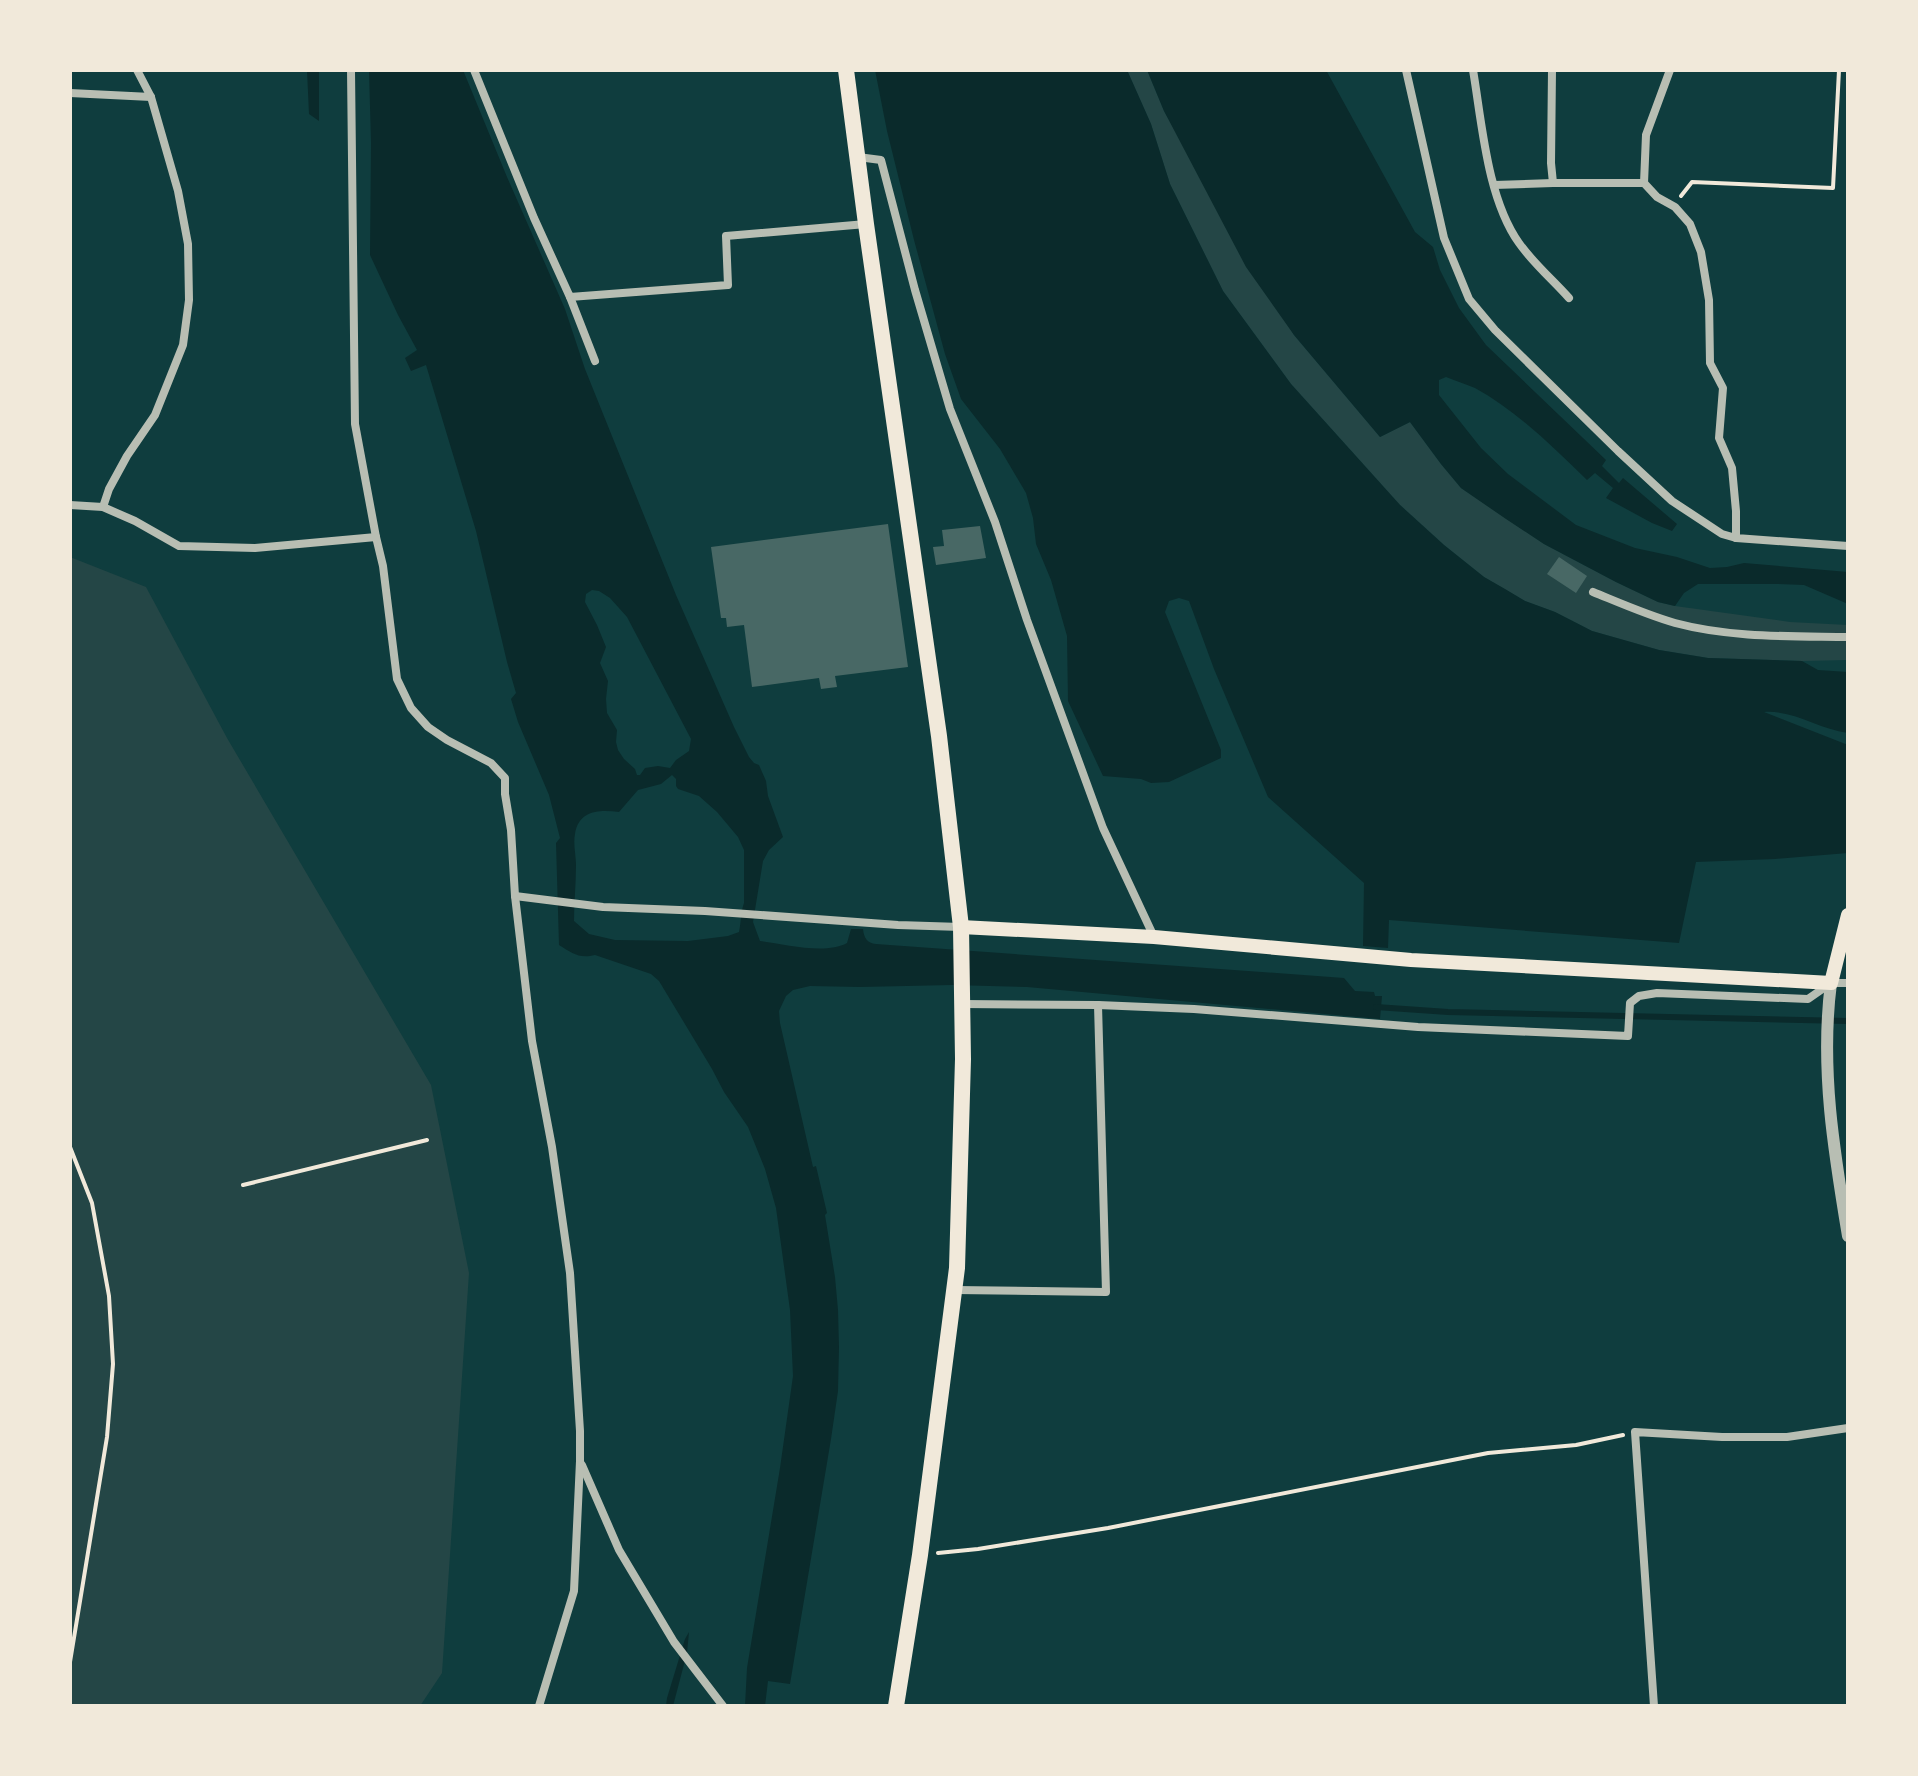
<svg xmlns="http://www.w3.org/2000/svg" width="1918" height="1776" viewBox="0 0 1918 1776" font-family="Rubik,sans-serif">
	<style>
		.green { fill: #244646 }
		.water { fill: #0a2a2b; fill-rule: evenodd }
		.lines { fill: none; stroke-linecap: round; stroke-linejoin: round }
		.stream { stroke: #0a2a2b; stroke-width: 6 }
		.building { fill: #486865 }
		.path { stroke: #f1e9da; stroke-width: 4 }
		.minor { stroke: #b8beb3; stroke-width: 8 }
		.tertiary { stroke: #b8beb3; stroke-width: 12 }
		.secondary { stroke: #f1e9da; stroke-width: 14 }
		.primary { stroke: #f1e9da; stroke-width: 16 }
	</style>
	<rect width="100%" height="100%" fill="#0f3d3e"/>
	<g class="green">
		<polygon points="1127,70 1147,70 1164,111 1294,335 1380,437 1410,422 1441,464 1461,488 1544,544 1616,582 1658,602 1675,606 1790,622 1848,625 1848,660 1802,661 1708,658 1659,650 1592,631 1555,612 1525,601 1484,577 1444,545 1400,505 1291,384 1223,291 1170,184 1151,124"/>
		<polygon points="70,557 146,587 227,738 431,1085 469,1273 442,1673 420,1706 70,1706"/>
	</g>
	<g class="water">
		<polygon points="307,70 319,70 319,121 309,114"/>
		<path d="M369 70H463L507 177 565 309 585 369 676 595 734 727 749 757 754 763 759 765 766 781 768 796 783 837 769 850 763 861 753 922 760 941C784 944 825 955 847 943L851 929H863C864 938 867 943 876 944L1344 978 1355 991 1374 992 1375 996H1382L1380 1019 1027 987 952 985 860 987 810 986 793 990 786 996 779 1011 780 1023 813 1167 816 1166 827 1213 825 1215 835 1277 838 1310 839 1347 838 1391 831 1439 790 1684 768 1681 765 1706H745L747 1668 780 1468 793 1376 790 1310 776 1208 765 1169 748 1127 724 1092 712 1069 659 981 651 974 595 955C579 959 572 953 559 945L556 843 560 838 549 795 518 722 511 699 516 693 507 662 476 531 426 365 411 371 405 358 417 350 398 315 370 255 371 143ZM592 590 599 591 610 598 627 617 691 739 689 751 676 760 670 768 658 766 645 768 640 775H637L635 769 624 759 618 750 616 742 617 730 607 713 606 699 608 681 600 663 606 647 597 625 585 602 586 594ZM672 775 676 779V786L678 789 699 796 717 812 738 837 744 850V903C741 910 741 923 739 932L728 936 688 941 615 940 589 934 574 921C574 903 576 884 576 865 576 855 573 844 575 834 579 809 601 810 619 812L638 790 661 784Z"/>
		<path d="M875 70H1127L1151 124 1170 184 1223 291 1291 384 1400 505 1444 545 1484 577 1505 589 1525 601 1555 612 1592 631 1659 650 1708 658 1802 661 1818 670 1848 672V733C1818 729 1795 710 1764 712L1848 745V853L1775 859 1696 862 1679 943 1389 920 1388 948 1363 946 1364 883 1268 797 1214 669 1189 601 1179 598 1169 601 1165 612 1221 750V758L1169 782 1151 783 1141 779 1103 776 1068 701 1067 636 1051 580 1036 544 1033 518 1026 493 1000 449 961 399 945 354 914 240 887 131Z"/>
		<path d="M1147 70H1326L1415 232 1433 247 1440 270 1459 308 1486 345 1606 460 1602 466 1619 483 1623 478 1677 524 1672 531 1652 523 1606 498 1613 488 1595 473 1587 480C1553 447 1517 411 1475 388 1466 384 1455 381 1446 377L1439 380V395L1481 448 1508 474 1576 525 1635 548 1677 557 1710 568 1727 567 1744 563 1848 572V604L1804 585 1777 584H1698L1684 593 1675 606 1658 602 1616 582 1544 544 1506 519 1461 488 1441 464 1410 422 1380 437 1294 335 1246 267 1164 111Z"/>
		<polygon points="689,1632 687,1653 673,1706 666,1706 667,1698 685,1639"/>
	</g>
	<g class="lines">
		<polyline class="stream" points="1376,1007 1448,1012 1848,1021"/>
	</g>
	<g class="building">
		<polygon points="888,524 908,667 835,676 837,687 821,689 819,678 752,687 744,625 727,627 726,618 721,618 711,547"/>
		<polygon points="980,526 986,558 936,565 933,547 944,546 942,530"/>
		<polygon points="1559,557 1587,576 1576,593 1547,574"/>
	</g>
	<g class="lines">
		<g class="path">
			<polyline points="1681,196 1692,182 1833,188 1839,70"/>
			<polyline points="70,1147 92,1203 109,1296 113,1364 107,1437 70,1662"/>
			<polyline points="243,1185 427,1140"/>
			<polyline points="938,1553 978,1549 1108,1528 1488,1453 1576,1445 1623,1435"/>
		</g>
		<g class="minor">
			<polyline points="351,70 355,424 376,537 383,566 397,679 411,708 428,727 447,740 491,763 505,778 505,794 511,830 515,896 532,1041 552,1147 570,1273 580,1431 580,1461 574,1591 539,1706"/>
			<polyline points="474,70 534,218 570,297 728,285 726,236 866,224"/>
			<polyline points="1406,70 1444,238 1469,299 1495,330 1618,451 1672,501 1722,534 1736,538"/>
			<path d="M1473 70C1482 123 1487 198 1519 243 1533 263 1553 280 1569 298"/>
			<polyline points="1552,70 1551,163 1553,183 1644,183 1657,197 1675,207 1690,224 1701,252 1709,300 1710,363 1723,388 1719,438 1732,468 1736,511 1736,538 1848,546"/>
			<polyline points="70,93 151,97"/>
			<polyline points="858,157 881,160 915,290 950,409 995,522 1027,620 1103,828 1154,937"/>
			<polyline points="1644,183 1646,135 1670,70"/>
			<polyline points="1494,185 1553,183"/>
			<polyline points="570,297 595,361"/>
			<polyline points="70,505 103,507 135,521 179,546 255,548 376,537"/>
			<polyline points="103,507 109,489 127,456 155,415 183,345 189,300 188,244 178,191 151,97 137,70"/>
			<path d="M1593 592C1620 603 1647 615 1675 623 1731 638 1790 636 1848 637"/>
			<polyline points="515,896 603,907 705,911 898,925 961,927"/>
			<polyline points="1098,1005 1194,1009 1418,1027 1628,1036 1630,1003 1639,996 1657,993 1808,999 1831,983 1848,983"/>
			<polyline points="955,1290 1106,1292 1098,1005 962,1004"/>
			<polyline points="582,1465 619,1550 674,1642 723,1706"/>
			<polyline points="1654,1706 1635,1432 1722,1437 1787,1437 1848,1428"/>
		</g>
		<path class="tertiary" d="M1831 983C1820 1068 1834 1152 1848 1236"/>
		<polyline class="secondary" points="961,927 1154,937 1411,960 1831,983 1848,915"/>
		<polyline class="primary" points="846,70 866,224 939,736 961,927 963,1059 957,1268 920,1555 896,1706"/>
	</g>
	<rect width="1918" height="1776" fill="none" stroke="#f1e9da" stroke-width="144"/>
</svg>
